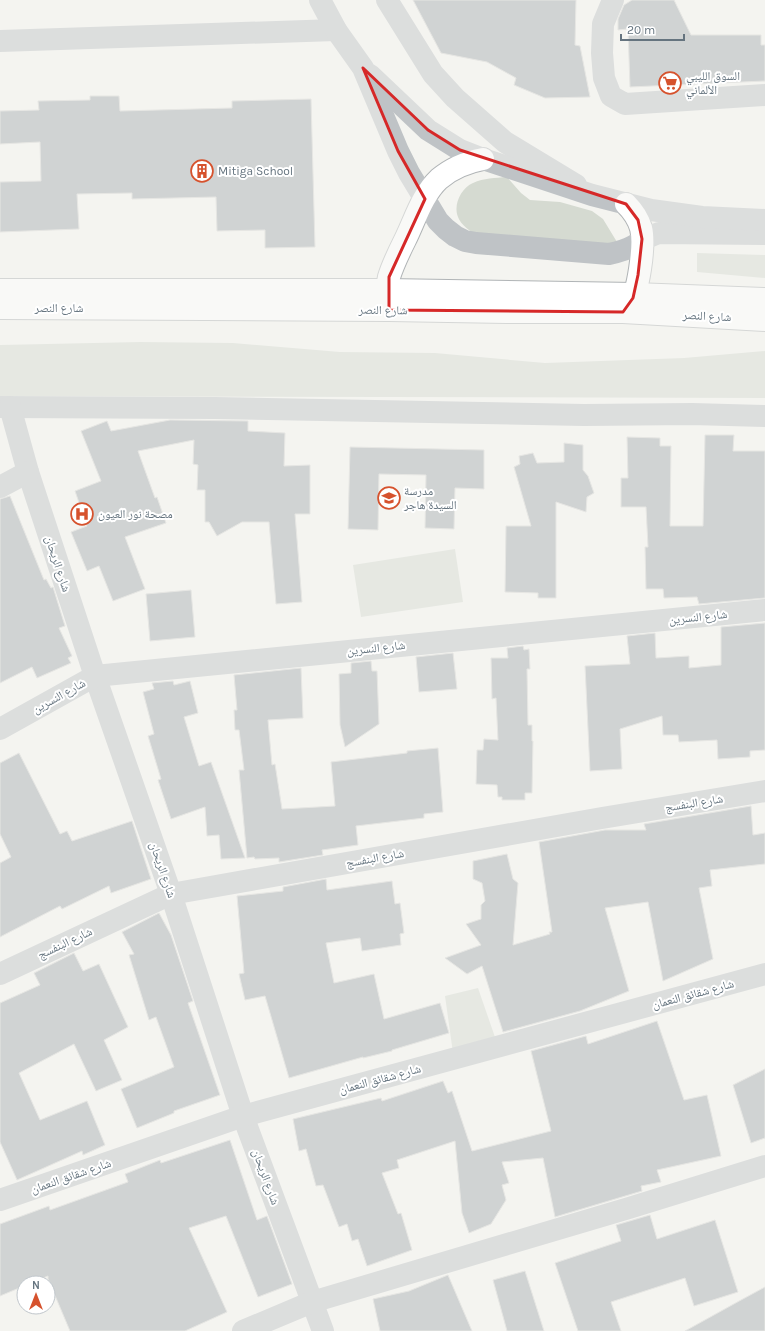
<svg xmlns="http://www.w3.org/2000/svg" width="765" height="1331" viewBox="0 0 765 1331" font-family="Karla,'Noto Naskh Arabic',sans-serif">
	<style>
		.green { fill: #d5dad1 }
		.building { fill: #a5acb0; stroke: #d5d5d3 }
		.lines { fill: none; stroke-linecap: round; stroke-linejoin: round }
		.trunk-casing { stroke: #b0b4b6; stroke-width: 24 }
		.minor { stroke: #bfc3c6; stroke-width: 22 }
		.tertiary { stroke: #bfc3c6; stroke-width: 22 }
		.trunk { stroke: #fff; stroke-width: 22 }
		.marked { fill: none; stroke: #d62828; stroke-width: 3; stroke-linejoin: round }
		.labels { text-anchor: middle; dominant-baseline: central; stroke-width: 4; stroke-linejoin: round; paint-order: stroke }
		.poi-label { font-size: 12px; fill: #65747f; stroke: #fff; text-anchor: start }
		.street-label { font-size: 12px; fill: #65747f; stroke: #fff }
	</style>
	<rect width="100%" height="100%" fill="#f4f4f0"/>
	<g class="green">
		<path d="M507 177 521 193 530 200 560 202 592 211 603 219 617 242 604 245 478 236C470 231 461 225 458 217 453 205 461 188 473 183 484 178 495 178 507 177Z"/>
		<polygon points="697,253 765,255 765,278 697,272"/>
		<polygon points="140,342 233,343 340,352 435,353 545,363 684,358 765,351 765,398 0,396 0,345"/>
		<polygon points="455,549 463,602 361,617 353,565"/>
		<polygon points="478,988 496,1040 453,1053 445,996"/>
	</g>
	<g class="building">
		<polygon points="413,0 576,0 575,45 580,46 590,97 545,98 514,85 516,78 487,62 441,53"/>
		<polygon points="632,0 674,0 691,35 761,35 761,45 765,45 765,81 630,87 628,29 618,30 618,19 624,5"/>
		<polygon points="90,96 119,96 120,111 232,108 232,101 311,99 315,247 265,248 265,230 217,231 216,197 132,199 132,193 77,194 79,229 0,232 0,182 41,181 40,142 0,144 0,111 39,110 38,101 90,100"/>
		<polygon points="170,420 248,421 248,431 285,433 284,466 310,465 310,514 295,514 302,602 276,604 269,522 242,522 217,536 209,522 205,522 205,490 197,490 198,465 193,464 194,440 138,451 155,498 157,497 166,523 125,537 145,589 113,601 99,566 87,571 71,532 87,526 75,491 101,481 81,431 107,421 111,431"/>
		<polygon points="705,435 734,435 733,451 765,451 765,598 699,604 697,597 664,598 663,589 646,589 645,547 648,547 646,507 621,507 621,478 628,478 627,437 660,438 660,446 671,446 670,526 703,526"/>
		<polygon points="564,443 583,445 583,470 588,476 594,493 587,497 586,512 556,502 556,598 538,598 538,593 505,592 506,526 531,526 514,467 520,464 519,456 533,453 537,463 564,462"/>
		<polygon points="350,447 484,450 484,489 455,488 454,529 425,528 426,475 379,474 378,530 348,529"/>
		<polygon points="10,496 44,580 46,579 51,588 53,587 65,626 59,628 72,656 68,658 71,663 37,678 32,667 0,683 0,499"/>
		<polygon points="191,590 195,637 150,641 146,594"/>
		<polygon points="765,623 765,750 750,751 750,757 718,759 717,740 679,742 678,735 663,735 662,716 620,729 622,769 590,771 585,666 630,664 627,636 655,633 656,658 689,656 689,668 721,665 721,627"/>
		<polygon points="523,646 524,650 529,649 530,669 527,669 528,725 532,725 532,741 533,741 532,793 525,793 525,800 502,800 502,797 498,797 497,785 476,784 477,750 483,750 484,739 498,740 496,698 492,699 491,658 508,658 507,648"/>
		<polygon points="453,653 457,689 419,692 416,657"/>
		<polygon points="371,661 372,671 377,671 379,724 345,747 340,725 339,674 351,673 351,663"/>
		<polygon points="301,668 303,718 268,720 272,765 275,764 282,809 335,806 331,762 407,753 407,751 438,748 443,812 424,814 424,818 356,826 358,845 322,850 323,855 279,862 279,858 255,859 254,857 247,858 239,770 244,770 239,730 235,730 234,710 237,710 234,675"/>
		<polygon points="173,681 174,685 190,681 198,713 184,717 199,766 211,762 245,858 221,859 219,835 207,836 205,807 171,819 158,780 161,779 148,736 154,734 143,692 154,689 152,683"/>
		<polygon points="19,753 60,834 67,831 72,841 132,821 151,879 111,893 109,886 62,909 60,906 0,937 0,863 11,857 0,834 0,763"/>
		<polygon points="751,806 753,835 765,833 765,864 710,870 712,886 699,888 713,959 663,981 648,902 605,908 629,991 580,1011 503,1032 482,966 467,974 445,958 481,945 466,924 481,919 481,905 485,901 482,883 473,879 473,861 507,854 513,879 518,883 513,945 550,934 549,932 552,932 539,842 605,830 646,830 644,824"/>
		<polygon points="326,879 327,890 392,881 395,904 400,903 404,933 400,934 401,945 362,951 360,938 326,943 334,983 374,974 384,1019 440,1003 449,1033 392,1050 392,1051 363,1058 363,1057 289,1078 265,996 245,1000 239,974 244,973 237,896 283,891 283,887"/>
		<polygon points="159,913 171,935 193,1001 188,1003 220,1095 174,1111 174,1113 137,1128 121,1089 174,1067 156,1017 149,1020 129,955 134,954 122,932"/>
		<polygon points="74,953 83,971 99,964 128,1027 104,1040 122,1080 96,1091 74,1044 19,1073 40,1120 87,1101 105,1145 83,1155 82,1151 17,1180 0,1142 0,1003 40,985 34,973"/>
		<polygon points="657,1021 684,1100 707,1095 721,1156 657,1170 661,1182 641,1186 642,1191 555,1217 543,1158 502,1162 509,1183 502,1185 506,1200 491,1224 469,1233 462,1213 455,1141 397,1160 399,1168 382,1173 398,1214 401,1213 412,1250 367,1266 358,1239 352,1241 347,1224 339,1227 323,1185 316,1186 306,1149 299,1151 293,1119 381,1098 382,1101 443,1081 448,1093 452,1091 472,1151 551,1131 531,1051 586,1036 588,1044"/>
		<polygon points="765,1069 765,1138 751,1143 733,1085"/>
		<polygon points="230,1140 257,1220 267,1216 292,1284 258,1297 226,1216 189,1228 227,1312 185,1331 70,1331 48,1279 48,1276 31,1283 24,1283 24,1286 0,1296 0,1224 49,1206 50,1210 128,1182 125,1174 160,1160 161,1163"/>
		<polygon points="650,1215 657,1239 715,1220 738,1292 694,1306 685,1278 611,1302 621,1331 578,1331 555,1263 621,1241 616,1225"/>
		<polygon points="525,1271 544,1331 507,1331 493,1280"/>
		<polygon points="448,1275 472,1331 380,1331 373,1299 409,1291"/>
		<polygon points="765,1287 765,1331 685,1331 741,1300"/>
	</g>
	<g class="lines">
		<g class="trunk-casing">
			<g id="trunk">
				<path d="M626 204C633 211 638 218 641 228 645 244 639 293 628 307"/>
				<polyline points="0,290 387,290 635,294 765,299"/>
				<path d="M388 304C386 295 387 285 389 277 393 264 399 252 405 240 415 220 422 195 439 179 452 168 467 162 483 159"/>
				<polyline points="0,308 389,310 507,312 623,312 765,320"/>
			</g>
		</g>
		<g class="minor">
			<polyline points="387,0 433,74 455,98 505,142 576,185"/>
			<polyline points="613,0 603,24 602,53 604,78 611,96 625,104 765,95"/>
			<polyline points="0,41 336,30"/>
			<polyline points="0,407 215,408 584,415 692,414 765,416"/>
			<polyline points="10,407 28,472 95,676 171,894 243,1116 323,1331"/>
			<polyline points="0,487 28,472"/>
			<polyline points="0,729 95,676 765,610"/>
			<polyline points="0,974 171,894 602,818 765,791"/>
			<polyline points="0,1200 243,1116 765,974"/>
			<polyline points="243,1331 312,1302 629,1208 765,1166"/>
		</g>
		<g class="tertiary">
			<path d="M320 0 336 30 363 68 398 151 409 173 438 221 446 229 455 236 465 241 476 243 609 254C618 252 626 250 633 246 642 241 649 236 659 233L765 234"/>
			<polyline points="370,75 428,130 460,150 483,159 592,195 651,210 702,217 765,220"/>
		</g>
		<use href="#trunk" class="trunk"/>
	</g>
	<path d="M0 0H765V1331H0ZM363 68 428 130 460 150 626 204 638 220 642 239 638 275 633 298 623 312 389 310V277L425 199 398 151Z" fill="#f4f4f0" fill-opacity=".55" fill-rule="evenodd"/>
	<path class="marked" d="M363 68 428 130 460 150 626 204 638 220 642 239 638 275 633 298 623 312 389 310V277L425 199 398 151Z"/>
	<defs>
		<g id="supermarket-ring" transform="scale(1.15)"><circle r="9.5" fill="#fff" stroke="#d6522d" stroke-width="1.5"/><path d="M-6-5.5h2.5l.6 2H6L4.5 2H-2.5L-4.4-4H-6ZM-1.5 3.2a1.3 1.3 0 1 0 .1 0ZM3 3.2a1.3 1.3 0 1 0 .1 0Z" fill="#d6522d"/></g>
		<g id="building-ring" transform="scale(1.15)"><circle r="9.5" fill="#fff" stroke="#d6522d" stroke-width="1.5"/><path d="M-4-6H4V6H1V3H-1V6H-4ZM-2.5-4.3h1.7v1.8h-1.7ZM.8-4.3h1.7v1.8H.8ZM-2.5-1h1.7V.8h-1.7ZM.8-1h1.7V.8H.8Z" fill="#d6522d"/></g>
		<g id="school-ring" transform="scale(1.15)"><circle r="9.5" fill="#fff" stroke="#d6522d" stroke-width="1.5"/><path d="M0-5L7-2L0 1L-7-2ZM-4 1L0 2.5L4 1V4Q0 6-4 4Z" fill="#d6522d"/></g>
		<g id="hospital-ring" transform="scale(1.15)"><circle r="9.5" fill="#fff" stroke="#d6522d" stroke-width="1.5"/><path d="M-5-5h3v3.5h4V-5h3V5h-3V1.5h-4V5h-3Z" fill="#d6522d"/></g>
	</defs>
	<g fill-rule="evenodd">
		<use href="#supermarket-ring" x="670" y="83"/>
		<use href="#building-ring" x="202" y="171"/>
		<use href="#school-ring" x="389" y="498"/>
		<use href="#hospital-ring" x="82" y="514"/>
	</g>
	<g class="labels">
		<g class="poi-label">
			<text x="686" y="76">السوق الليبي<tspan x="686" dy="14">الألماني</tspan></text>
			<text x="218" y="171">Mitiga School</text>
			<text x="404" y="491">مدرسة<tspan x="404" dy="14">السيدة هاجر</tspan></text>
			<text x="98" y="514">مصحة نور العيون</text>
		</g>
		<g class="street-label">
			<text x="59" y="308">شارع النصر</text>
			<text transform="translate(383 310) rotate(1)">شارع النصر</text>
			<text transform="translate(707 316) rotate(3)">شارع النصر</text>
			<text transform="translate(58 564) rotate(72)">شارع الريحان</text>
			<text transform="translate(698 617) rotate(-6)">شارع النسرين</text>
			<text transform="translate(376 648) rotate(-6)">شارع النسرين</text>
			<text transform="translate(59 696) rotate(-29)">شارع النسرين</text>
			<text transform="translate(694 803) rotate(-9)">شارع البنفسج</text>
			<text transform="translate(375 858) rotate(-10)">شارع البنفسج</text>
			<text transform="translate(163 870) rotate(71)">شارع الريحان</text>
			<text transform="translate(65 943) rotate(-25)">شارع البنفسج</text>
			<text transform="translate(693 994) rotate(-15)">شارع شقائق النعمان</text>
			<text transform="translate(380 1079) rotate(-15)">شارع شقائق النعمان</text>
			<text transform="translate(71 1176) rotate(-19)">شارع شقائق النعمان</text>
			<text transform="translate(266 1177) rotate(70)">شارع الريحان</text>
		</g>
	</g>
	<g transform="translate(36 1295)"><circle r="19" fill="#ffffff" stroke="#c1c7cc"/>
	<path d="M0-3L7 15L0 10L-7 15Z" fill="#d6522d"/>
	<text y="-6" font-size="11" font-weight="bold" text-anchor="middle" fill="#65747f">N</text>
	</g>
	<path d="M621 34v6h63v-6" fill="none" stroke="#65747f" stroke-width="2"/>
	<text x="627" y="34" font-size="12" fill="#65747f" stroke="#ffffff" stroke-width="3" paint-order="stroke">20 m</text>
</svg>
